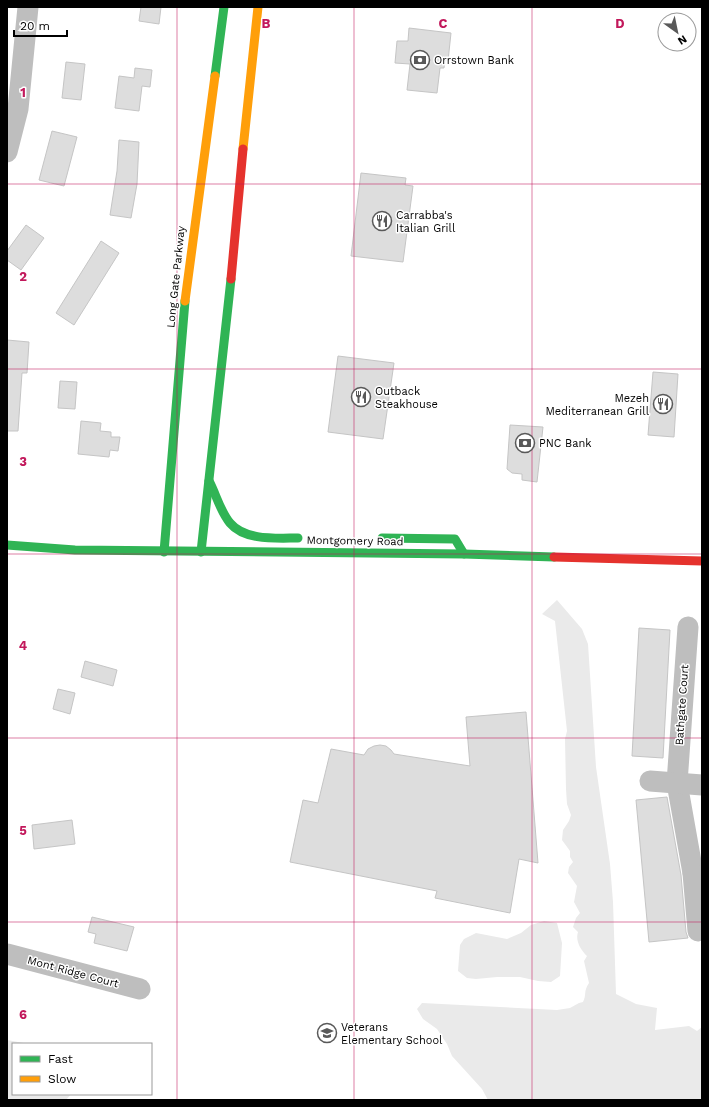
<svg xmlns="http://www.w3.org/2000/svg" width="709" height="1107" viewBox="0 0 709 1107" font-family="'Work Sans',sans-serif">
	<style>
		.green { fill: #eaeaea }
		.building { fill: #ddd; stroke: #c5c5c5 }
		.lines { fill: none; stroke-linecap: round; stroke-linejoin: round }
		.street { stroke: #bebebe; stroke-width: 21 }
		.fast { stroke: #30b455; stroke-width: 9 }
		.slow { stroke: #ff9f0a; stroke-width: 9 }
		.jam { stroke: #e5322d; stroke-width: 9 }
		.grid { fill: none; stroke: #c2185b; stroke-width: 1; stroke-opacity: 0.55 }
		.labels { text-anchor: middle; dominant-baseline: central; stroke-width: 3; stroke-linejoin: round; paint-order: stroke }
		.poi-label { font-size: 11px; fill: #000; stroke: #fff; text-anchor: start }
		.street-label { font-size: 11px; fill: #000; stroke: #fff }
		.grid-label { font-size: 13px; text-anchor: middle; font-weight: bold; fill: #c2185b; stroke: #fff; stroke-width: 3; stroke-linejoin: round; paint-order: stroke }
	</style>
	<rect width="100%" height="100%" fill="#fff"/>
	<g class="green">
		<path d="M557 600 582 629 588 644 596 767 610 864 613 902 616 994 636 1004 657 1008 655 1030 689 1026 697 1031 702 1027V1100H488L482 1089 452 1056 447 1044 437 1029 423 1019 417 1009 422 1003 557 1010 570 1008 579 1003 583 1002C587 994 583 992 589 983L584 961 587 956C581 950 575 941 578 932L573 927 576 918 580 913 574 902 577 886 568 873 569 867 573 862 570 857V851L562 840 563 830 569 821 571 815 567 804 566 789 565 739 567 731 555 621 542 614Z"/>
		<polygon points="544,921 557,923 562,943 560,976 551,982 538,981 520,977 497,977 476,979 467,978 458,971 460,945 464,939 476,933 507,939 521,933 531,925"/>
		<polygon points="7,1040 29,1044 13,1044 13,1094 71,1094 66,1100 7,1100"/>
	</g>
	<g class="building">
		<polygon points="141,7 161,7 159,24 139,21"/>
		<polygon points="409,28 451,33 448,61 445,60 444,68 440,68 437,93 407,90 410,64 395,63 397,41 408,41"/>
		<polygon points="66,62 85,64 81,100 62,98"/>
		<polygon points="135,68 152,70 150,87 142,86 139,111 115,108 119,76 134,78"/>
		<polygon points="52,131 77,137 64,186 39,180"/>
		<polygon points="119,140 139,142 137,184 131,218 110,215 117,171"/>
		<polygon points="361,173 406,178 405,185 413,186 403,262 351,256"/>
		<polygon points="26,225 44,238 21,270 7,260 7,251"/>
		<polygon points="101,241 119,253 74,325 56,313"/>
		<polygon points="7,340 29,342 27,373 22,373 18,431 7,431"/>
		<polygon points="338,356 394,363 383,439 328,432"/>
		<polygon points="653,372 678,374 674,437 648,435"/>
		<polygon points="60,381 77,382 75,409 58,408"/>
		<polygon points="81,421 101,423 100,431 111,432 111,437 120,437 118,451 110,450 109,457 78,454"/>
		<polygon points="510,425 543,427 537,482 522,480 522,474 512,473 507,469"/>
		<polygon points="639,628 670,630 663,758 632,756"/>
		<polygon points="85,661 117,670 113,686 81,677"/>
		<polygon points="58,689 75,693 70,714 53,709"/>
		<polygon points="526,712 538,863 519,859 510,913 435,898 437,891 290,862 303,800 318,803 331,749 364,755 368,749 374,746 380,745 386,746 391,750 394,754 470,766 466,717"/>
		<polygon points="667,797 681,875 686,932 688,938 649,942 636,800"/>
		<polygon points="72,820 75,844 34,849 32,825"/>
		<polygon points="92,917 134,927 127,951 94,943 96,934 88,932"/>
	</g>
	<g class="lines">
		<g class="street">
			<polyline points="7,152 18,109 28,7"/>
			<polyline points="688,627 677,783 693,873 702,874"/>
			<polyline points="650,781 702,785"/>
			<polyline points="693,873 698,931"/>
			<polyline points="7,954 140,989"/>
		</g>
		<g class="fast">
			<polyline points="215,76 224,7"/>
			<path d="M209 481C216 494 220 511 230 523 245 541 277 538 298 538"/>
			<polyline points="382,538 455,539 464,554"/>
			<polyline points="7,545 75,550 464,554 554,557"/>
			<polyline points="164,552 185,301"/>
			<polyline points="201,552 231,279"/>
		</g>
		<g class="slow">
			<polyline points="243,149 258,7"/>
			<polyline points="185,301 215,76"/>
		</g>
		<g class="jam">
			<polyline points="231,279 243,149"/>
			<polyline points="554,557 702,561"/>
		</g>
	</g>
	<path class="grid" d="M177 7V1100M354 7V1100M532 7V1100M7 184H702M7 369H702M7 554H702M7 738H702M7 922H702"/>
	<defs>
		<g id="bank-ring" transform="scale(1)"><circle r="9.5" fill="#fff" stroke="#595959" stroke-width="1.5"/><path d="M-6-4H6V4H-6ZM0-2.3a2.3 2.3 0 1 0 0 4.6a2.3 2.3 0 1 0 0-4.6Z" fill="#595959"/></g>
		<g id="restaurant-ring" transform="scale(1)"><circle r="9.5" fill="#fff" stroke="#595959" stroke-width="1.5"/><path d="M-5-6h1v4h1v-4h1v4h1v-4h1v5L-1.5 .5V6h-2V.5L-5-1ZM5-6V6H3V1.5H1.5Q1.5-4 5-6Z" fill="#595959"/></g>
		<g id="school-ring" transform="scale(1)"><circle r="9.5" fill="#fff" stroke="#595959" stroke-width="1.5"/><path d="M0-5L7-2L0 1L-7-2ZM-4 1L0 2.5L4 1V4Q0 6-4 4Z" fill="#595959"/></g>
	</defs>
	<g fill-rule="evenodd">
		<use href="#bank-ring" x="420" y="60"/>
		<use href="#restaurant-ring" x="382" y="221"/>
		<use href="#restaurant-ring" x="361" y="397"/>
		<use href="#restaurant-ring" x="663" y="404"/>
		<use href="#bank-ring" x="525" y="443"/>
		<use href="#school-ring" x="327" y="1033"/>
	</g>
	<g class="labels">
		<g class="poi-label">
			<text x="434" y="60">Orrstown Bank</text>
			<text x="396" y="215">Carrabba's<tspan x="396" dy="13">Italian Grill</tspan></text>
			<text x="375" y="391">Outback<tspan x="375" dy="13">Steakhouse</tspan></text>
			<text x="649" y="398" text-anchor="end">Mezeh<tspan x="649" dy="13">Mediterranean Grill</tspan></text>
			<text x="539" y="443">PNC Bank</text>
			<text x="341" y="1027">Veterans<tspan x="341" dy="13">Elementary School</tspan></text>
		</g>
		<g class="street-label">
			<text transform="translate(176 277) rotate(-84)">Long Gate Parkway</text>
			<text transform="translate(355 541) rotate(1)">Montgomery Road</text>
			<text transform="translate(682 705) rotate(-86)">Bathgate Court</text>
			<text transform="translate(73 972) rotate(15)">Mont Ridge Court</text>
		</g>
	</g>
	<g class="grid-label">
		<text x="266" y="28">B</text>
		<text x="443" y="28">C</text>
		<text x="620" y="28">D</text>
		<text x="23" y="97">1</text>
		<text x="23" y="281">2</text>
		<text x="23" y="466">3</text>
		<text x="23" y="650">4</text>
		<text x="23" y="835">5</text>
		<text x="23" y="1019">6</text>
	</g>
	<rect width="709" height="1107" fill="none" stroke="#000000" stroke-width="16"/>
	<rect x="12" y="1043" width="140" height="52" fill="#ffffff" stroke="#999999"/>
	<rect x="20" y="1056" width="20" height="6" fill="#30b455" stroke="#999999"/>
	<text x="48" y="1063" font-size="12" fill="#000000">Fast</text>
	<rect x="20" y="1076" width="20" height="6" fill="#ff9f0a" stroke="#999999"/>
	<text x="48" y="1083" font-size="12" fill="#000000">Slow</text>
	<g transform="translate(677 32) rotate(147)"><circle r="19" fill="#ffffff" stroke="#999999"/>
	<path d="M0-3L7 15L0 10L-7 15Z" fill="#595959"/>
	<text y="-6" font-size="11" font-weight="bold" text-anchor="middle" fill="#000000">N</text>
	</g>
	<path d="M14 30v6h53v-6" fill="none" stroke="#000000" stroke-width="2"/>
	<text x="20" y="30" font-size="12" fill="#000000" stroke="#ffffff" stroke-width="3" paint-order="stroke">20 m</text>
</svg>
